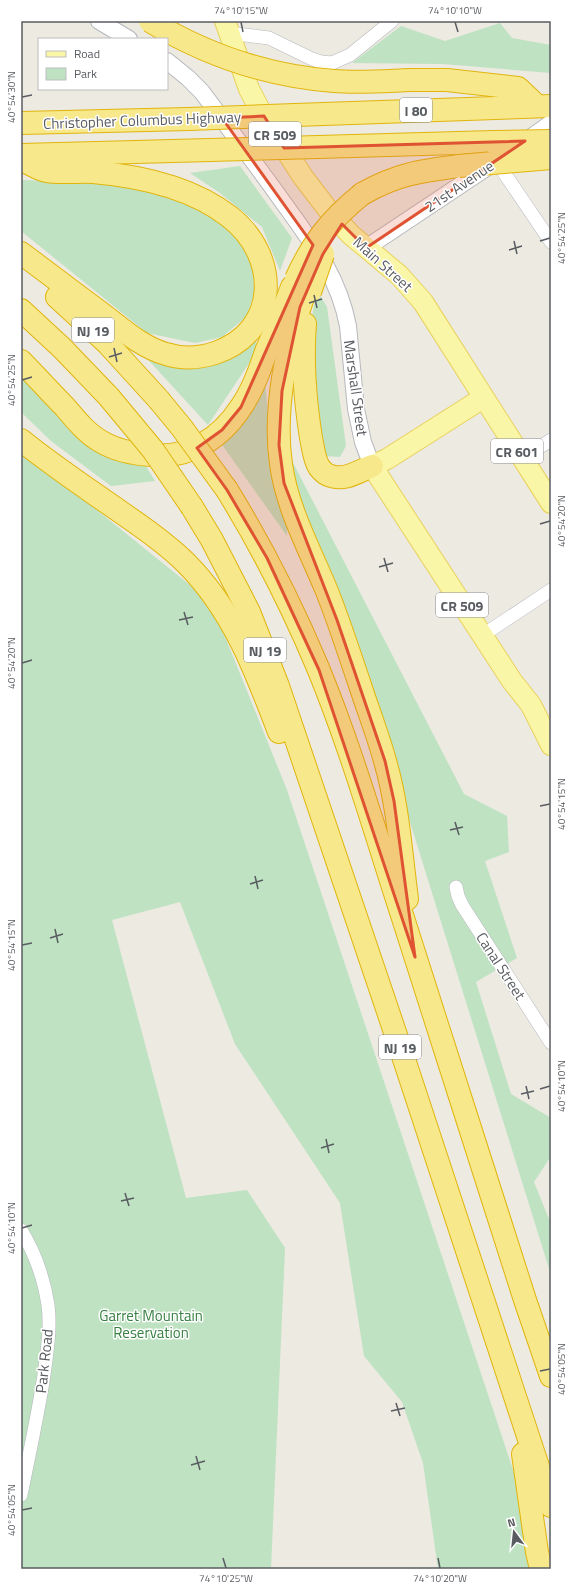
<svg xmlns="http://www.w3.org/2000/svg" width="572" height="1590" viewBox="0 0 572 1590" font-family="'Titillium Web',sans-serif">
	<style>
		.green { fill: #bee2c2 }
		.lines { fill: none; stroke-linecap: round; stroke-linejoin: round }
		.minor-casing { stroke: #b6b8bd; stroke-width: 14 }
		.tertiary-casing { stroke: #b6b8bd; stroke-width: 18 }
		.primary-casing { stroke: #e9d15c; stroke-width: 22 }
		.motorway-casing { stroke: #e1b50c; stroke-width: 24 }
		.minor { stroke: #fff; stroke-width: 13 }
		.tertiary { stroke: #fff; stroke-width: 16 }
		.primary { stroke: #faf6a7; stroke-width: 20 }
		.motorway { stroke: #f7e88c; stroke-width: 22 }
		.motorway-bridge-casing { stroke: #e1b50c; stroke-width: 24; stroke-linecap: butt }
		.motorway-bridge { stroke: #f7e88c; stroke-width: 22 }
		.marked { fill: #df5333; fill-opacity: 0.2; stroke: #df5333; stroke-width: 3; stroke-linejoin: round }
		.ticks { fill: none; stroke: #595c61; stroke-width: 1.5 }
		.labels { text-anchor: middle; dominant-baseline: central; stroke-width: 3; stroke-linejoin: round; paint-order: stroke }
		.shield { fill: #fff; stroke: #8b8d90; stroke-width: 1 }
		.shield-label { font-size: 14px; font-weight: bold; fill: #595c61 }
		.street-label { font-size: 15px; fill: #595c61; stroke: #fff }
		.park-label { font-size: 15px; fill: #388144; stroke: #fff }
		.neatline { fill: none; stroke: #595c61; stroke-width: 1.5 }
		.ticks-label { font-size: 10px; text-anchor: middle; fill: #595c61 }
	</style>
	<rect width="100%" height="100%" fill="#eceae1"/>
	<g class="green">
		<polygon points="500,23 512,38 551,45 551,73 443,64 352,63 401,26 445,41"/>
		<polygon points="240,166 292,238 280,271 262,227 220,193 190,173"/>
		<polygon points="21,180 57,181 146,187 219,216 252,247 257,284 247,316 222,337 195,343 147,333 21,231"/>
		<polygon points="317,290 327,307 346,446 340,457 325,456 315,413 308,338"/>
		<polygon points="255,338 257,351 208,425 141,352 209,365"/>
		<polygon points="21,372 141,458 155,481 111,486 51,441 21,412"/>
		<polygon points="265,381 273,467 287,520 287,536 220,442"/>
		<polygon points="21,449 211,602 287,790 546,1569 438,1569 423,1463 402,1402 364,1356 340,1203 235,1044 180,902 112,920 186,1198 247,1190 285,1248 271,1569 21,1569"/>
		<polygon points="290,457 464,794 507,816 509,852 485,861 517,958 476,982 511,1094 551,1118 551,1156 534,1182 551,1224 551,1275 405,806 299,501"/>
	</g>
	<g class="lines">
		<g class="minor-casing">
			<g id="minor">
				<polyline points="229,33 269,38 312,59 321,62 332,63 350,55 392,21"/>
				<polyline points="496,161 551,242"/>
				<polyline points="522,458 551,440"/>
				<polyline points="483,635 551,590"/>
				<polyline points="456,887 458,896 462,905 551,1043"/>
				<path d="M21 1230C35 1253 44 1279 48 1305 51 1328 47 1352 44 1375 38 1415 29 1455 21 1495"/>
			</g>
		</g>
		<g class="tertiary-casing">
			<g id="tertiary">
				<polyline points="99,21 129,39"/>
				<path d="M167 61 188 78 202 92C228 127 254 162 280 198 310 240 338 274 348 326L356 409 363 442 372 466"/>
				<polyline points="523,143 551,123"/>
				<polyline points="366,248 492,164"/>
			</g>
		</g>
		<g class="primary-casing">
			<g id="primary">
				<polyline points="225,21 249,89 261,112 303,177 329,211 351,235 399,275 423,302 551,503"/>
				<polyline points="483,398 387,459 372,466 512,681 531,705 551,745"/>
			</g>
		</g>
		<g class="motorway-casing">
			<g id="motorway">
				<polyline points="410,80 447,80 518,88 537,106"/>
				<polyline points="295,115 551,106"/>
				<polyline points="21,123 189,119"/>
				<polyline points="318,147 493,142"/>
				<polyline points="21,155 210,150"/>
				<path d="M21 159C28 163 36 168 43 170 53 174 81 171 93 172 140 176 193 188 230 217 280 256 280 331 215 353 200 358 182 359 166 354 141 347 121 328 101 313 74 293 48 273 21 253"/>
				<path d="M362 194C397 174 420 171 459 166"/>
				<path d="M306 289C287 340 273 410 281 464 287 508 309 548 326 589 339 621 349 653 360 685 368 710 378 735 385 761 398 805 401 853 407 899"/>
				<polyline points="57,297 108,344 159,400"/>
				<polyline points="21,310 62,348 109,397"/>
				<path d="M305 324C302 362 305 400 311 438 313 447 314 459 319 467 322 471 326 475 331 476 345 481 359 471 372 466"/>
				<path d="M21 361C36 376 50 392 65 407 76 420 87 434 102 442 117 451 135 454 152 455 189 459 221 438 241 407 253 390 260 369 267 349 276 329 284 308 292 287"/>
				<path d="M21 440C53 466 88 489 122 513 144 528 167 544 186 563 233 610 256 671 279 732"/>
				<path d="M227 490C262 547 292 606 318 668 351 748 375 832 402 915 443 1043 484 1172 525 1300L551 1376"/>
				<polyline points="192,507 212,540 249,612 278,686 400,1047 551,1506"/>
				<polyline points="523,1454 537,1552 541,1569"/>
			</g>
		</g>
		<use href="#minor" class="minor"/>
		<use href="#tertiary" class="tertiary"/>
		<use href="#primary" class="primary"/>
		<use href="#motorway" class="motorway"/>
		<g class="motorway-bridge-casing">
			<g id="motorway-bridge">
				<path d="M150 21C206 55 268 76 334 81 359 83 385 81 410 80"/>
				<polyline points="189,119 295,115"/>
				<polyline points="493,142 551,141"/>
				<polyline points="210,150 318,147"/>
				<polyline points="459,166 551,158"/>
				<path d="M296 279C313 242 330 220 362 194"/>
				<polyline points="310,292 323,254"/>
				<polyline points="109,397 153,450 192,507"/>
				<polyline points="159,400 182,428 227,490"/>
			</g>
		</g>
		<use href="#motorway-bridge" class="motorway-bridge"/>
	</g>
	<path class="marked" d="M264 116 284 148 525 141 366 248 342 224 323 254 300 307 282 391 279 445 284 483 337 620 385 761 394 801 415 957 319 670 267 558 227 490 197 448 222 430 241 407 313 245 222 118Z"/>
	<path class="ticks" d="M241 22 243 32M455 22 458 32M22 97 32 95M514 241 517 254M540 241 550 238M509 250 522 246M314 295 317 308M309 303 322 299M114 348 117 362M109 357 122 353M22 380 32 377M540 524 550 521M384 558 388 572M379 567 393 563M184 612 188 625M179 620 193 617M22 663 32 660M540 806 550 804M455 822 459 835M450 830 463 827M255 876 258 889M250 884 263 880M55 929 58 943M50 938 63 934M22 945 32 943M526 1086 529 1099M540 1089 550 1086M521 1094 534 1091M326 1139 329 1153M321 1148 334 1144M125 1193 129 1206M121 1201 134 1198M22 1228 32 1225M540 1371 550 1369M396 1403 400 1416M391 1411 405 1408M196 1456 200 1470M191 1465 205 1461M22 1510 32 1508M223 1558 226 1568M438 1558 440 1568"/>
	<g class="labels">
		<g class="shield">
			<rect x="400" y="98" width="32" height="24" rx="3"/>
			<rect x="249" y="122" width="52" height="24" rx="3"/>
			<rect x="72" y="318" width="42" height="24" rx="3"/>
			<rect x="491" y="439" width="52" height="24" rx="3"/>
			<rect x="436" y="593" width="52" height="24" rx="3"/>
			<rect x="244" y="638" width="42" height="24" rx="3"/>
			<rect x="379" y="1035" width="42" height="24" rx="3"/>
		</g>
		<g class="shield-label">
			<text x="416" y="110">I 80</text>
			<text x="275" y="134">CR 509</text>
			<text x="93" y="330">NJ 19</text>
			<text x="517" y="451">CR 601</text>
			<text x="462" y="605">CR 509</text>
			<text x="265" y="650">NJ 19</text>
			<text x="400" y="1047">NJ 19</text>
		</g>
		<g class="street-label">
			<text transform="translate(142 120) rotate(-2)">Christopher Columbus Highway</text>
			<text transform="translate(459 186) rotate(-34)">21st Avenue</text>
			<text transform="translate(383 264) rotate(42)">Main Street</text>
			<text transform="translate(356 388) rotate(82)">Marshall Street</text>
			<text transform="translate(501 966) rotate(57)">Canal Street</text>
			<text transform="translate(44 1361) rotate(-84)">Park Road</text>
		</g>
		<g class="park-label">
			<text x="151" y="1315">Garret Mountain<tspan x="151" dy="17">Reservation</tspan></text>
		</g>
	</g>
	<rect width="572" height="1590" fill="none" stroke="#ffffff" stroke-width="44"/>
	<rect x="38" y="38" width="130" height="52" fill="#ffffff" stroke="#bdbec0"/>
	<rect x="46" y="51" width="20" height="6" fill="#faf6a7" stroke="#bdbec0"/>
	<text x="74" y="58" font-size="12" fill="#595c61">Road</text>
	<rect x="46" y="68" width="20" height="12" fill="#bee2c2" stroke="#bdbec0"/>
	<text x="74" y="78" font-size="12" fill="#595c61">Park</text>
	<g transform="translate(514 1532) rotate(345)" stroke="#ffffff" stroke-width="3" paint-order="stroke">
	<path d="M0-3L7 15L0 10L-7 15Z" fill="#595c61"/>
	<text y="-6" font-size="11" font-weight="bold" text-anchor="middle" fill="#595c61">N</text>
	</g>
	<rect x="22" y="22" width="528" height="1546" class="neatline"/>
	<g class="ticks-label">
		<text x="241" y="14">74°10'15"W</text>
		<text x="455" y="14">74°10'10"W</text>
		<text transform="translate(11 97) rotate(-90)" y="4">40°54'30"N</text>
		<text transform="translate(561 238) rotate(-90)" y="4">40°54'25"N</text>
		<text transform="translate(11 380) rotate(-90)" y="4">40°54'25"N</text>
		<text transform="translate(561 521) rotate(-90)" y="4">40°54'20"N</text>
		<text transform="translate(11 663) rotate(-90)" y="4">40°54'20"N</text>
		<text transform="translate(561 804) rotate(-90)" y="4">40°54'15"N</text>
		<text transform="translate(11 945) rotate(-90)" y="4">40°54'15"N</text>
		<text transform="translate(561 1086) rotate(-90)" y="4">40°54'10"N</text>
		<text transform="translate(11 1228) rotate(-90)" y="4">40°54'10"N</text>
		<text transform="translate(561 1369) rotate(-90)" y="4">40°54'05"N</text>
		<text transform="translate(11 1510) rotate(-90)" y="4">40°54'05"N</text>
		<text x="226" y="1582">74°10'25"W</text>
		<text x="440" y="1582">74°10'20"W</text>
	</g>
</svg>
